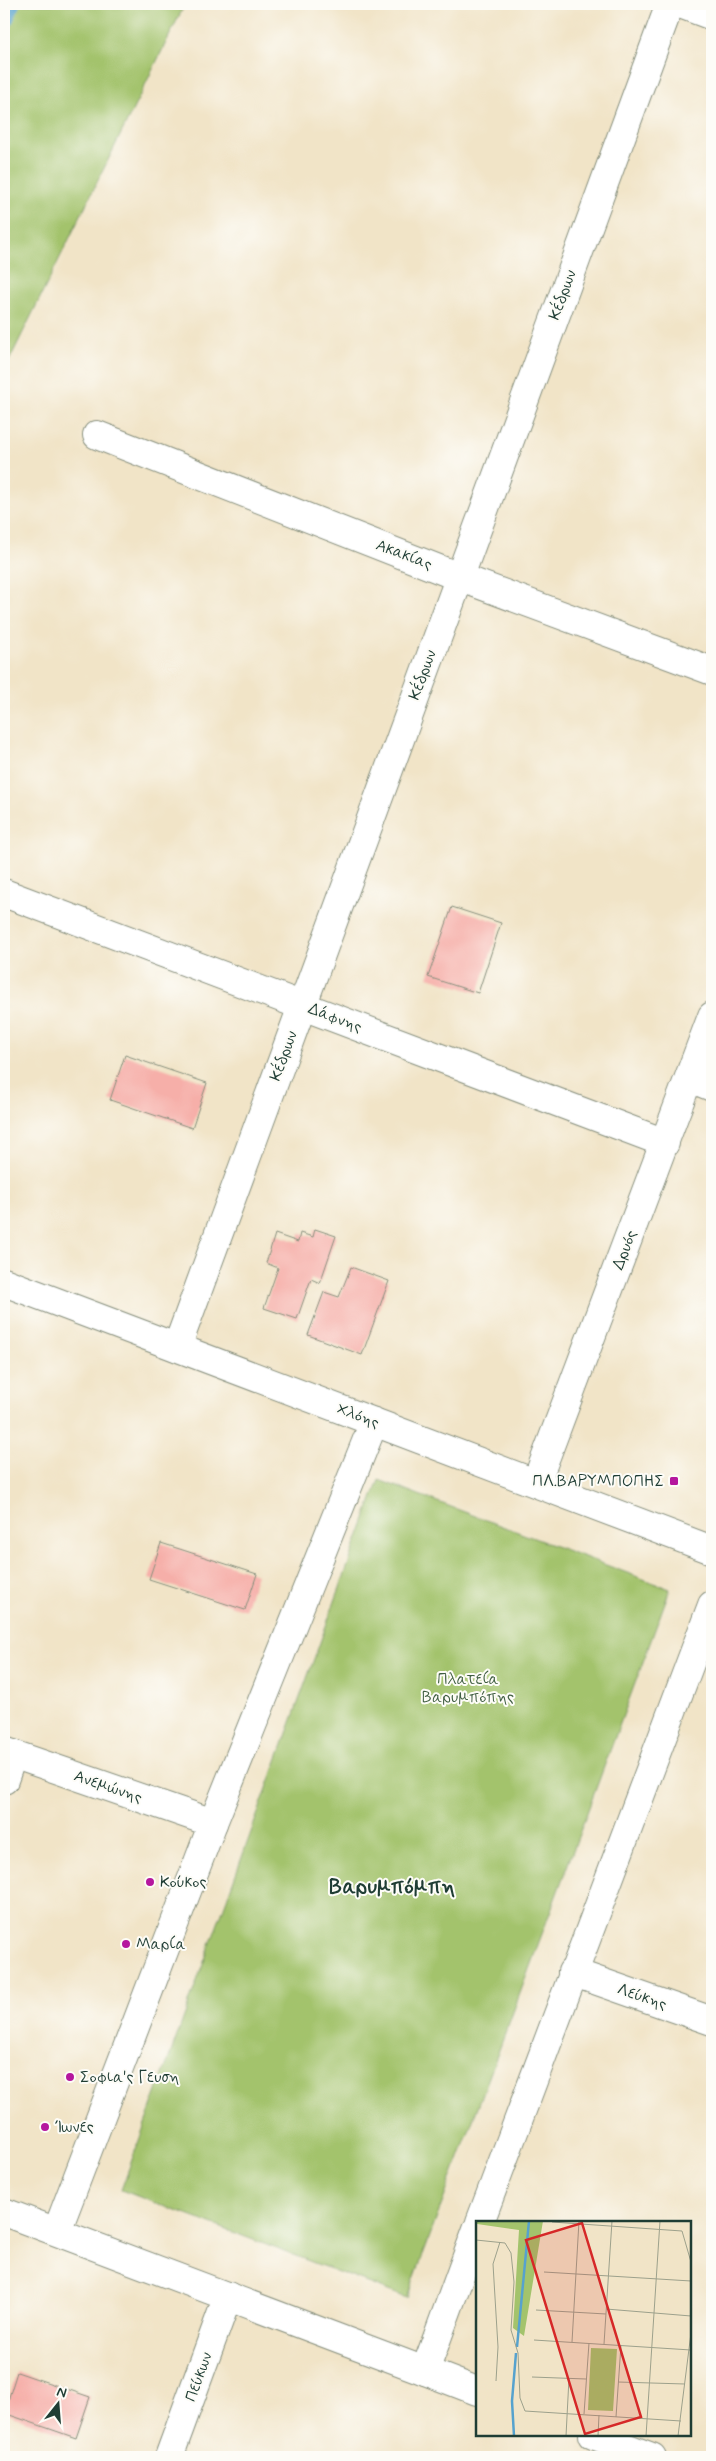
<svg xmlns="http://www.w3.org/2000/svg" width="716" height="2461" viewBox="0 0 716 2461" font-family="Mynerve,sans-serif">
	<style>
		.green { fill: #a3c36c; stroke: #618050 }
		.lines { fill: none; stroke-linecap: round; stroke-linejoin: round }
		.stream { stroke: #56a2ce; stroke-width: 10 }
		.building { fill: #f6afa9 }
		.street-casing { stroke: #88907e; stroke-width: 30 }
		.secondary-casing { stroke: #88907e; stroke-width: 30 }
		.street { stroke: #fff; stroke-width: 28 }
		.secondary { stroke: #fff; stroke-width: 28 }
		.poi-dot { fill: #b5179e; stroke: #fdfcf7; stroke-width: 2 }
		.labels { text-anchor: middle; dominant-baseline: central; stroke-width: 4; stroke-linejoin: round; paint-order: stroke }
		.street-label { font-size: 16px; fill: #1f3d34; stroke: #fdfcf7 }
		.poi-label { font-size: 16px; fill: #1f3d34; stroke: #fdfcf7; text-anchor: start }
		.park-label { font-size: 16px; fill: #405e42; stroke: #fdfcf7 }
		.district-label { font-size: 21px; font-weight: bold; fill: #1f3d34; stroke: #fdfcf7 }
		.inset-river { fill: none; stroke: #56a2ce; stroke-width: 2.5 }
		.inset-road { fill: none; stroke: #9da18c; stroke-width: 1 }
		.view { fill: #d62828; fill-opacity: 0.15; stroke: #d62828; stroke-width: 2.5 }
		.inset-edge { fill: none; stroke: #1f3d34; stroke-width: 2.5 }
	</style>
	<rect width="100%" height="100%" fill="#fdfcf7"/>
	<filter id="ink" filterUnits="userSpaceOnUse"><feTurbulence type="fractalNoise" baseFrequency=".02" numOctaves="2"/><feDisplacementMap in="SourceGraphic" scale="10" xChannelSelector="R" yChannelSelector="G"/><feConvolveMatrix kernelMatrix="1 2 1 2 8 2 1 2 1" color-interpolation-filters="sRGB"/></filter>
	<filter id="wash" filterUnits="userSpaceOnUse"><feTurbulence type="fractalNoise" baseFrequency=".0096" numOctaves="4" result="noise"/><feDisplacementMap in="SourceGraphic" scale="20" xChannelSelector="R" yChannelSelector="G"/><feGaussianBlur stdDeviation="1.12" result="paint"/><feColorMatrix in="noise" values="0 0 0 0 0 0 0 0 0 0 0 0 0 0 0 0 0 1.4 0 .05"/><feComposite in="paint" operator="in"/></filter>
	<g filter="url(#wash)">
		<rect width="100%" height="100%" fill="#f1e4c7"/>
		<g class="green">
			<polygon points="4,4 185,4 4,371"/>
			<polygon points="379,1480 670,1589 407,2298 121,2190"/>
		</g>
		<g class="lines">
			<polyline class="stream" points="4,31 15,4"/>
		</g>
		<g id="blocks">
			<g class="building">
				<polygon points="452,907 501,923 478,993 428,977"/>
				<polygon points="125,1055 207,1083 192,1128 110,1100"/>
				<polygon points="315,1229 336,1236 320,1283 311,1279 297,1319 264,1308 278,1268 266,1263 275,1234 298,1242 300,1233 313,1237"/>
				<polygon points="351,1267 389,1281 362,1355 308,1335 324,1292 339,1297"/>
				<polygon points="161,1543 257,1574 245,1610 149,1579"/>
				<polygon points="17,2372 90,2397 76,2438 4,2413"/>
			</g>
		</g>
	</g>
	<g filter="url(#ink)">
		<use href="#blocks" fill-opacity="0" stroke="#88907e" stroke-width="1"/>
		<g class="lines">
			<g class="street-casing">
				<g id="street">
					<polyline points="680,4 712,16"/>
					<polyline points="97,435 459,577 712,671"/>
					<polyline points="4,893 665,1143"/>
					<polyline points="690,1078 712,1087"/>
					<polyline points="4,1282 374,1422"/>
					<polyline points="177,1347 670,4"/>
					<polyline points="536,1483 712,1016"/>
					<polyline points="4,1751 213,1823"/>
					<polyline points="4,1780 13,1754"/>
					<polyline points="572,1972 712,2021"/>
					<polyline points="425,2371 477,2391"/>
					<polyline points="593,2435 652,2457"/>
					<polyline points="169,2457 228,2296"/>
				</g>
			</g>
			<g class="secondary-casing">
				<g id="secondary">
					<polyline points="4,2212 425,2371 477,2229"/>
					<polyline points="480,2222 712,1605"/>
					<polyline points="57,2231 213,1823 374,1422 712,1550"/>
				</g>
			</g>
			<use href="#street" class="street"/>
			<use href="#secondary" class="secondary"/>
		</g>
	</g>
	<g class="poi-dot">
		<rect x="669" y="1476" width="10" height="10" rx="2.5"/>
		<circle cx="150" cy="1882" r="5"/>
		<circle cx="126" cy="1944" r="5"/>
		<circle cx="70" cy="2077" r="5"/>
		<circle cx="45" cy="2127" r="5"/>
	</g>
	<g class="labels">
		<g class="street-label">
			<text transform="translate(563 295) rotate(-70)">Κέδρων</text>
			<text transform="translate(404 555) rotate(21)">Ακακίας</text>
			<text transform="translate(423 675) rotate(-70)">Κέδρων</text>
			<text transform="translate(335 1018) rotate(21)">Δάφνης</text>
			<text transform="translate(284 1056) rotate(-70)">Κέδρων</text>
			<text transform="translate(625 1250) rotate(-69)">Δρυός</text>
			<text transform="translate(358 1416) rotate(21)">Χλόης</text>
			<text transform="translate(108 1787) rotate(19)">Ανεμώνης</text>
			<text transform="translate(642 1997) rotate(19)">Λεύκης</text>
			<text transform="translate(199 2377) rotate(-70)">Πεύκων</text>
		</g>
		<g class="poi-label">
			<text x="664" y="1481" text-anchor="end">ΠΛ.ΒΑΡΥΜΠΟΠΗΣ</text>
			<text x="160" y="1882">Κούκος</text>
			<text x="136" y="1944">Μαρία</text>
			<text x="80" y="2077">Σοφια'ς Γευση</text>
			<text x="55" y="2127">Ίωνες</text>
		</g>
		<g class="park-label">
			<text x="468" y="1679">Πλατεία<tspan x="468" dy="18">Βαρυμπόπης</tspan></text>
		</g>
		<g class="district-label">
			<text x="392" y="1887">Βαρυμπόμπη</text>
		</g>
	</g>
	<g transform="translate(476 2221)">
		<rect width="215" height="215" fill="#f1e4c7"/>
		<path d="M1 0H67L48 115 37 107 43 9 1 3ZM115 127 141 128 137 190 112 189Z" fill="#a3c36c"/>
		<path class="inset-river" d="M41 126 53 0M38 215 36 180 40 132"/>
		<path class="inset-road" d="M76 1 206 10 215 41M0 19 29 22 35 32 38 61 35 109 42 132 44 177 49 190 205 200M68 51 215 60M130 88 215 95M60 89 130 93M58 119 215 129M96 121 103 0M128 123 136 0M56 156 110 158M20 160 22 126 17 43 24 21M142 161 209 163M108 193 113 122M140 196 145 124M90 215 93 157M122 215 123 194M170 215 184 0M202 215 215 112"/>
		<path class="view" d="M106 2 165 196 109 213 50 19Z"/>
		<rect width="215" height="215" class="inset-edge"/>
	</g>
	<rect width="716" height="2461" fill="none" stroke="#fdfcf7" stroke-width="20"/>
	<g transform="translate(58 2404) rotate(17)" stroke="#fdfcf7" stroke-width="4" paint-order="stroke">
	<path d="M0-4L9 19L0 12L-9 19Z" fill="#1f3d34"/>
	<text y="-8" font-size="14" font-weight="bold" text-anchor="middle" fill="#1f3d34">N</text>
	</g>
</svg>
